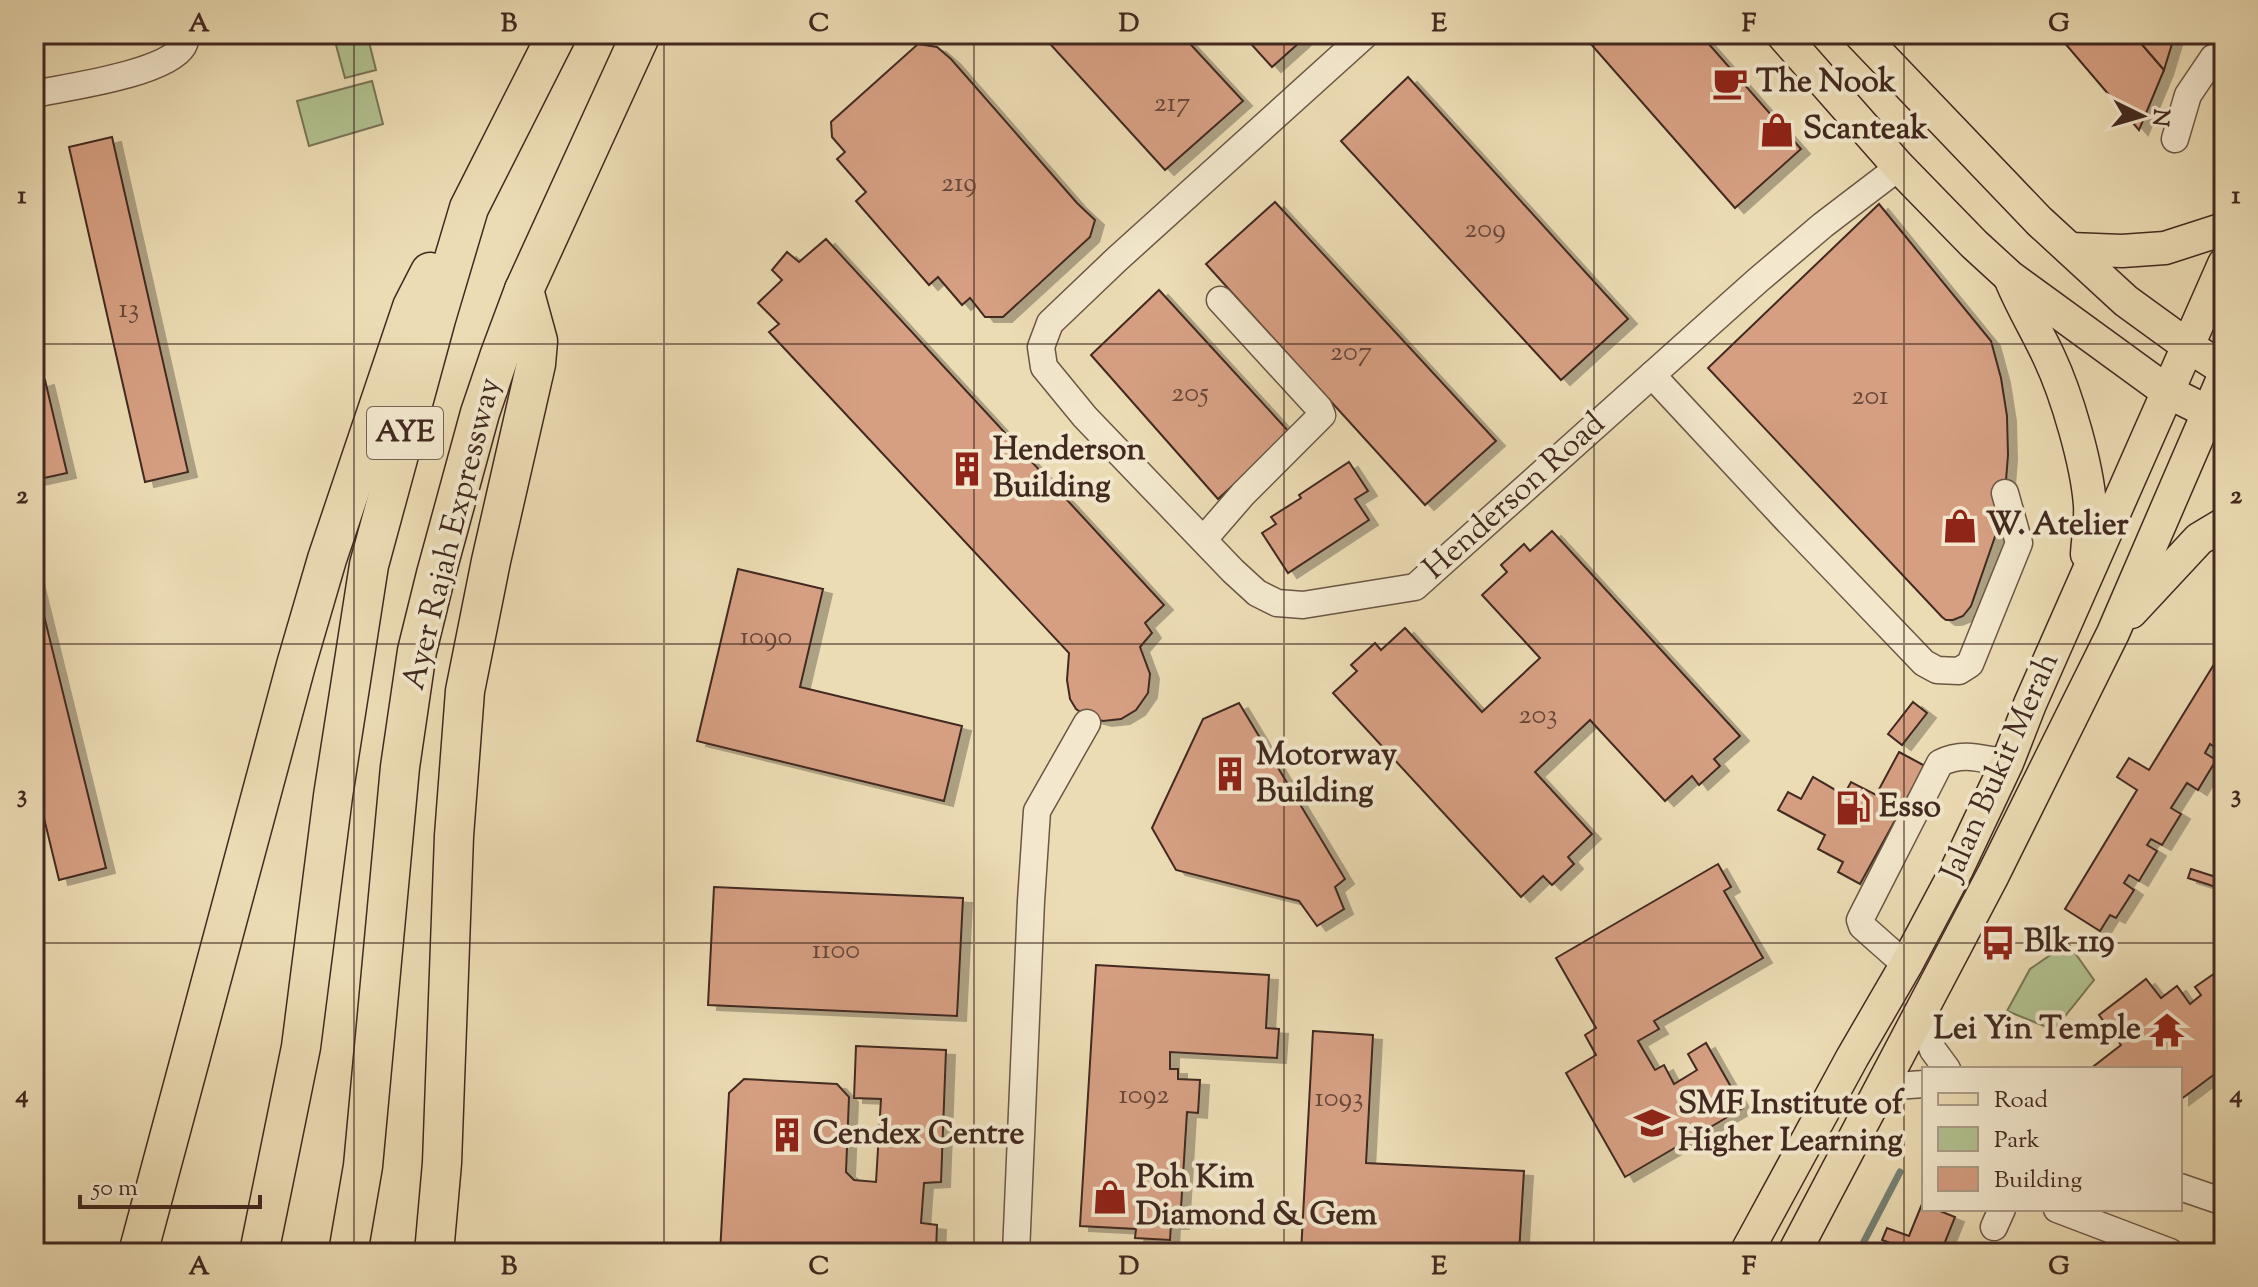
<svg xmlns="http://www.w3.org/2000/svg" width="2258" height="1287" viewBox="0 0 2258 1287" font-family="'Sorts Mill Goudy',serif">
	<style>
		.green { fill: #b2c291; stroke: #7a7658; stroke-width: 2 }
		.lines { fill: none; stroke-linecap: round; stroke-linejoin: round }
		.stream { stroke: #768176; stroke-width: 7 }
		.building { fill: #d69f82; stroke: #422920; stroke-width: 2; filter: url(#shadow) }
		.minor-casing { stroke: #6c5645; stroke-width: 29 }
		.major-casing { stroke: #422920; stroke-width: 35 }
		.highway-casing { stroke: #422920; stroke-width: 41 }
		.minor { stroke: #f3e8ce; stroke-width: 26 }
		.major { stroke: #ecdcb4; stroke-width: 32 }
		.highway { stroke: #ecdcb4; stroke-width: 38 }
		.grid { fill: none; stroke: #422920; stroke-width: 2; stroke-opacity: 0.55 }
		.labels { text-anchor: middle; dominant-baseline: central; stroke-width: 8; stroke-linejoin: round; paint-order: stroke }
		.number-label { font-size: 28px; fill: #674638 }
		.shield { fill: #f3e8ce; stroke: #776254; stroke-width: 2 }
		.shield-label { font-size: 30px; font-weight: bold; fill: #422920 }
		.poi-label { font-size: 32px; font-weight: bold; fill: #422920; stroke: #f3e8ce; text-anchor: start }
		.street-label { font-size: 32px; fill: #422920; stroke: #f3e8ce }
		.neatline { fill: none; stroke: #422920; stroke-width: 3 }
		.grid-label { font-size: 26px; text-anchor: middle; font-weight: bold; fill: #422920 }
	</style>
	<defs>
		<filter id="shadow"><feDropShadow dx="9" dy="5" stdDeviation="0" flood-color="#0004"/></filter>
	</defs>
	<rect width="100%" height="100%" fill="#ecdcb4"/>
	<filter id="stains"><feTurbulence type="fractalNoise" baseFrequency=".0025" numOctaves="4"/><feColorMatrix values="0 0 0 0 .2 0 0 0 0 .09 0 0 0 0 .02 0 0 0 .5 -.17"/></filter>
	<radialGradient id="worn" r=".72"><stop offset=".6" stop-color="#630" stop-opacity="0"/><stop offset="1" stop-color="#630" stop-opacity=".3"/></radialGradient>
	<g class="green">
		<polygon points="333,34 367,34 376,70 345,78"/>
		<polygon points="372,81 383,124 309,146 297,101"/>
		<polygon points="2068,943 2094,980 2054,1030 2007,1011 2030,969"/>
	</g>
	<g class="lines">
		<polyline class="stream" points="1858,1253 1900,1172"/>
	</g>
	<g class="building">
		<polygon points="1041,34 1181,34 1243,101 1165,170"/>
		<polygon points="1242,34 1309,34 1272,67"/>
		<polygon points="1582,34 1700,34 1801,149 1735,208"/>
		<polygon points="2057,34 2142,34 2139,41 2164,70 2139,130"/>
		<polygon points="2142,34 2175,34 2164,70 2139,41"/>
		<polygon points="2199,34 2224,34 2224,49 2211,52"/>
		<polygon points="918,44 937,47 951,59 1077,203 1095,220 1090,237 1003,317 985,317 970,298 962,305 938,277 929,285 856,201 866,192 837,159 845,152 832,137 831,122"/>
		<polygon points="1408,77 1628,319 1561,380 1341,141"/>
		<polygon points="112,137 188,472 145,482 69,147"/>
		<polygon points="1275,202 1496,441 1425,505 1206,264"/>
		<polygon points="1879,204 1991,341 2001,378 2007,416 2008,455 2005,493 1998,528 1971,606 1963,616 1953,620 1946,620 1942,617 1708,368"/>
		<polygon points="826,239 1164,605 1145,623 1152,633 1140,647 1150,674 1148,693 1136,710 1121,719 1103,721 1088,717 1076,709 1070,699 1067,680 1069,653 769,332 779,324 758,303 782,280 772,270 787,252 799,262"/>
		<polygon points="1159,290 1290,433 1218,499 1091,355"/>
		<polygon points="45,380 67,473 35,480 34,383"/>
		<polygon points="1349,462 1368,491 1355,499 1369,520 1288,573 1262,533 1276,524 1271,517 1301,498 1299,495"/>
		<polygon points="1552,531 1740,736 1714,759 1720,766 1699,785 1692,776 1665,801 1590,720 1535,772 1592,834 1568,857 1574,864 1552,885 1543,876 1521,897 1333,693 1357,671 1351,665 1375,643 1381,650 1405,628 1482,712 1540,658 1482,595 1507,572 1501,565 1524,544 1530,551"/>
		<polygon points="738,569 823,589 800,687 962,726 944,801 697,741"/>
		<polygon points="34,575 106,868 59,880 34,777"/>
		<polygon points="2224,648 2224,749 2222,752 2210,744 2205,753 2216,760 2198,790 2187,783 2171,808 2181,814 2162,845 2151,839 2147,845 2157,851 2139,881 2129,875 2124,883 2134,890 2116,918 2110,915 2100,931 2065,909 2137,790 2117,777 2129,758 2149,770"/>
		<polygon points="1913,702 1927,713 1902,745 1888,734"/>
		<polygon points="1239,703 1345,879 1335,887 1344,909 1317,926 1299,901 1176,870 1152,828 1203,719"/>
		<polygon points="1899,752 1925,766 1860,884 1838,872 1843,862 1818,849 1825,835 1778,810 1788,792 1801,799 1813,777 1844,795 1851,782 1876,795"/>
		<polygon points="1718,864 1731,887 1724,891 1763,958 1654,1021 1659,1029 1638,1041 1655,1070 1664,1065 1674,1084 1697,1070 1688,1054 1706,1043 1743,1108 1625,1177 1566,1073 1596,1055 1585,1035 1596,1028 1556,958"/>
		<polygon points="2191,869 2222,879 2219,888 2188,878"/>
		<polygon points="714,887 963,898 957,1016 708,1005"/>
		<polygon points="1096,965 1269,975 1266,1028 1279,1029 1277,1058 1170,1052 1170,1069 1178,1069 1178,1079 1200,1080 1198,1113 1187,1112 1180,1224 1171,1224 1170,1240 1135,1238 1136,1229 1080,1226"/>
		<polygon points="2215,973 2219,978 2224,974 2224,1082 2216,1073 2180,1100 2180,1069 2090,1069 2121,1045 2099,1015 2146,979 2161,998 2177,986 2190,1004 2201,995 2195,987"/>
		<polygon points="1313,1031 1373,1035 1366,1163 1524,1171 1519,1253 1301,1253"/>
		<polygon points="856,1046 946,1050 941,1182 924,1183 921,1223 937,1225 936,1253 720,1253 729,1093 744,1079 837,1084 849,1097 846,1172 854,1180 876,1182 881,1099 854,1098"/>
		<polygon points="1922,1204 1924,1209 1935,1209 1955,1217 1945,1242 1951,1245 1948,1253 1902,1253 1904,1248 1882,1240 1887,1228 1909,1236"/>
	</g>
	<g class="lines">
		<g class="minor-casing">
			<g id="minor">
				<polyline points="1366,34 1116,260 1050,323 1041,347 1044,367 1085,417 1233,571 1257,593 1277,603 1303,605 1415,587 1757,281 1823,225 1899,167"/>
				<path d="M34 94C67 87 166 74 183 46 185 42 186 38 187 34"/>
				<polyline points="2175,139 2188,95 2213,58 2224,56"/>
				<polyline points="1652,375 1786,519 1924,663 1937,670 1959,671 1970,664 2019,543 2005,493"/>
				<polyline points="1204,539 1243,494 1322,415 1319,408 1220,300"/>
				<path d="M1906 965 1862 926 1860 920 1863 914 1940 763C1963 751 1982 759 2007 763"/>
				<polyline points="1920,1015 1933,1050 1947,1069"/>
				<polyline points="1880,1087 1924,1084"/>
				<polyline points="2180,1187 2224,1202"/>
				<polyline points="2057,1209 2170,1252"/>
				<polyline points="1994,1227 2002,1209"/>
				<polyline points="1016,1253 1031,901 1037,811 1087,723"/>
			</g>
		</g>
		<g class="major-casing">
			<g id="major">
				<polyline points="1782,34 1899,167 1974,244 2010,277 2168,392 2224,420"/>
				<polyline points="1860,34 2039,221 2126,301 2188,346 2224,369"/>
				<polyline points="2070,249 2122,251 2165,248 2224,229"/>
				<path d="M2011 280C2022 307 2037 331 2049 357 2067 395 2087 464 2090 505 2091 521 2088 538 2087 554"/>
				<polyline points="2131,612 2199,539 2224,524"/>
				<polyline points="1746,1253 1852,1058 1906,965 1957,869 2007,763 2030,704 2224,264"/>
				<polyline points="1794,1253 1993,875 2113,633 2224,376"/>
			</g>
		</g>
		<g class="highway-casing">
			<g id="highway">
				<polyline points="138,1253 296,665 327,559 412,307 430,272"/>
				<polyline points="259,1253 301,1047 333,796 369,565 436,319 469,208 557,34"/>
				<polyline points="348,1253 363,1166 400,767 417,651 436,574 480,413 499,357 524,290 641,34"/>
				<polyline points="434,1253 442,1163 454,836 465,691 491,561 536,364 538,341 524,290"/>
			</g>
		</g>
		<use href="#minor" class="minor"/>
		<use href="#major" class="major"/>
		<use href="#highway" class="highway"/>
	</g>
	<path class="grid" d="M354 34V1253M664 34V1253M974 34V1253M1284 34V1253M1594 34V1253M1904 34V1253M34 344H2224M34 644H2224M34 943H2224"/>
	<defs>
		<g id="cafe-bare" transform="scale(2.76)"><path d="M-5.5-4.5H6V0H3Q3 3.5 0 3.5H-2.5Q-5.5 3.5-5.5 0ZM3-3.2v2h1.7v-2ZM-6 4.5H4V6H-6Z" fill="#8f2418" stroke="#f3e8ce" stroke-width="2.5" paint-order="stroke"/></g>
		<g id="shop-bare" transform="scale(2.76)"><path d="M-5-2.5h2.3a2.7 3.5 0 0 1 5.4 0H5L5.5 6h-11ZM-1.5-2.5h3a1.5 2.3 0 0 0-3 0Z" fill="#8f2418" stroke="#f3e8ce" stroke-width="2.5" paint-order="stroke"/></g>
		<g id="building-bare" transform="scale(2.76)"><path d="M-4-6H4V6H1V3H-1V6H-4ZM-2.5-4.3h1.7v1.8h-1.7ZM.8-4.3h1.7v1.8H.8ZM-2.5-1h1.7V.8h-1.7ZM.8-1h1.7V.8H.8Z" fill="#8f2418" stroke="#f3e8ce" stroke-width="2.5" paint-order="stroke"/></g>
		<g id="fuel-bare" transform="scale(2.76)"><path d="M-5.5-6h7V0h2V4h1.3V-2.5L3-4.5l.8-.8L6-3V5H2.5V1h-1V6h-7ZM-4.2-4.7v3.2H.2V-4.7Z" fill="#8f2418" stroke="#f3e8ce" stroke-width="2.5" paint-order="stroke"/></g>
		<g id="bus-bare" transform="scale(2.76)"><path d="M-5-6H5V4H4V6H2V4H-2V6H-4V4H-5ZM-3.5-4V0h7V-4ZM-3.5 1.2v1.5H-2V1.2ZM2 1.2v1.5H3.5V1.2Z" fill="#8f2418" stroke="#f3e8ce" stroke-width="2.5" paint-order="stroke"/></g>
		<g id="temple-bare" transform="scale(2.76)"><path d="M0-6L5-2H3V0L6.5 2.5H4V6H1.5V3h-3V6H-4V2.5H-6.5L-3 0V-2H-5Z" fill="#8f2418" stroke="#f3e8ce" stroke-width="2.5" paint-order="stroke"/></g>
		<g id="university-bare" transform="scale(2.76)"><path d="M0-5L7-2L0 1L-7-2ZM-4 1L0 2.5L4 1V4Q0 6-4 4Z" fill="#8f2418" stroke="#f3e8ce" stroke-width="2.5" paint-order="stroke"/></g>
	</defs>
	<g fill-rule="evenodd">
		<use href="#cafe-bare" x="1730" y="83"/>
		<use href="#shop-bare" x="1777" y="130"/>
		<use href="#building-bare" x="967" y="469"/>
		<use href="#shop-bare" x="1960" y="526"/>
		<use href="#building-bare" x="1230" y="774"/>
		<use href="#fuel-bare" x="1853" y="808"/>
		<use href="#bus-bare" x="1998" y="943"/>
		<use href="#temple-bare" x="2167" y="1030"/>
		<use href="#university-bare" x="1652" y="1123"/>
		<use href="#building-bare" x="787" y="1135"/>
		<use href="#shop-bare" x="1110" y="1197"/>
	</g>
	<g class="labels">
		<g class="number-label">
			<text x="1172" y="104">217</text>
			<text x="959" y="184">219</text>
			<text x="1485" y="230">209</text>
			<text x="129" y="310">13</text>
			<text x="1351" y="353">207</text>
			<text x="1190" y="394">205</text>
			<text x="1870" y="397">201</text>
			<text x="766" y="638">1090</text>
			<text x="1538" y="716">203</text>
			<text x="836" y="951">1100</text>
			<text x="1144" y="1096">1092</text>
			<text x="1339" y="1099">1093</text>
		</g>
		<rect class="shield" x="367" y="407" width="76" height="52" rx="6"/>
		<g class="shield-label">
			<text x="405" y="433">AYE</text>
		</g>
		<g class="poi-label">
			<text x="1756" y="83">The Nook</text>
			<text x="1803" y="130">Scanteak</text>
			<text x="993" y="451">Henderson<tspan x="993" dy="37">Building</tspan></text>
			<text x="1986" y="526">W. Atelier</text>
			<text x="1256" y="756">Motorway<tspan x="1256" dy="37">Building</tspan></text>
			<text x="1879" y="808">Esso</text>
			<text x="2024" y="943">Blk 119</text>
			<text x="2141" y="1030" text-anchor="end">Lei Yin Temple</text>
			<text x="1678" y="1105">SMF Institute of<tspan x="1678" dy="37">Higher Learning</tspan></text>
			<text x="813" y="1135">Cendex Centre</text>
			<text x="1136" y="1179">Poh Kim<tspan x="1136" dy="37">Diamond &amp; Gem</tspan></text>
		</g>
		<g class="street-label">
			<text transform="translate(1515 497) rotate(-42)">Henderson Road</text>
			<text transform="translate(453 534) rotate(-76)">Ayer Rajah Expressway</text>
			<text transform="translate(2001 767) rotate(-66)">Jalan Bukit Merah</text>
		</g>
	</g>
	<rect width="2258" height="1287" fill="none" stroke="#ecdcb4" stroke-width="88"/>
	<rect x="1922" y="1067" width="260" height="144" fill="#f3e8ce" stroke="#ac9c88" stroke-width="2"/>
	<rect x="1938" y="1093" width="40" height="12" fill="#ecdcb4" stroke="#ac9c88" stroke-width="2"/>
	<text x="1994" y="1107" font-size="24" fill="#422920">Road</text>
	<rect x="1938" y="1127" width="40" height="24" fill="#b2c291" stroke="#ac9c88" stroke-width="2"/>
	<text x="1994" y="1147" font-size="24" fill="#422920">Park</text>
	<rect x="1938" y="1167" width="40" height="24" fill="#d69f82" stroke="#ac9c88" stroke-width="2"/>
	<text x="1994" y="1187" font-size="24" fill="#422920">Building</text>
	<g transform="translate(2142 116) rotate(95)" stroke="#f3e8ce" stroke-width="6" paint-order="stroke">
	<path d="M0-6L14 30L0 20L-14 30Z" fill="#422920"/>
	<text y="-12" font-size="22" font-weight="bold" text-anchor="middle" fill="#422920">N</text>
	</g>
	<path d="M80 1195v12h180v-12" fill="none" stroke="#422920" stroke-width="4"/>
	<text x="92" y="1195" font-size="24" fill="#422920" stroke="#f3e8ce" stroke-width="6" paint-order="stroke">50 m</text>
	<rect x="44" y="44" width="2170" height="1199" class="neatline"/>
	<g class="grid-label">
		<text x="199" y="31">A</text>
		<text x="509" y="31">B</text>
		<text x="819" y="31">C</text>
		<text x="1129" y="31">D</text>
		<text x="1439" y="31">E</text>
		<text x="1749" y="31">F</text>
		<text x="2059" y="31">G</text>
		<text x="22" y="203">1</text>
		<text x="2236" y="203">1</text>
		<text x="22" y="503">2</text>
		<text x="2236" y="503">2</text>
		<text x="22" y="802">3</text>
		<text x="2236" y="802">3</text>
		<text x="22" y="1102">4</text>
		<text x="2236" y="1102">4</text>
		<text x="199" y="1274">A</text>
		<text x="509" y="1274">B</text>
		<text x="819" y="1274">C</text>
		<text x="1129" y="1274">D</text>
		<text x="1439" y="1274">E</text>
		<text x="1749" y="1274">F</text>
		<text x="2059" y="1274">G</text>
	</g>
	<rect width="100%" height="100%" filter="url(#stains)"/>
	<rect width="100%" height="100%" fill="url(#worn)"/>
</svg>
